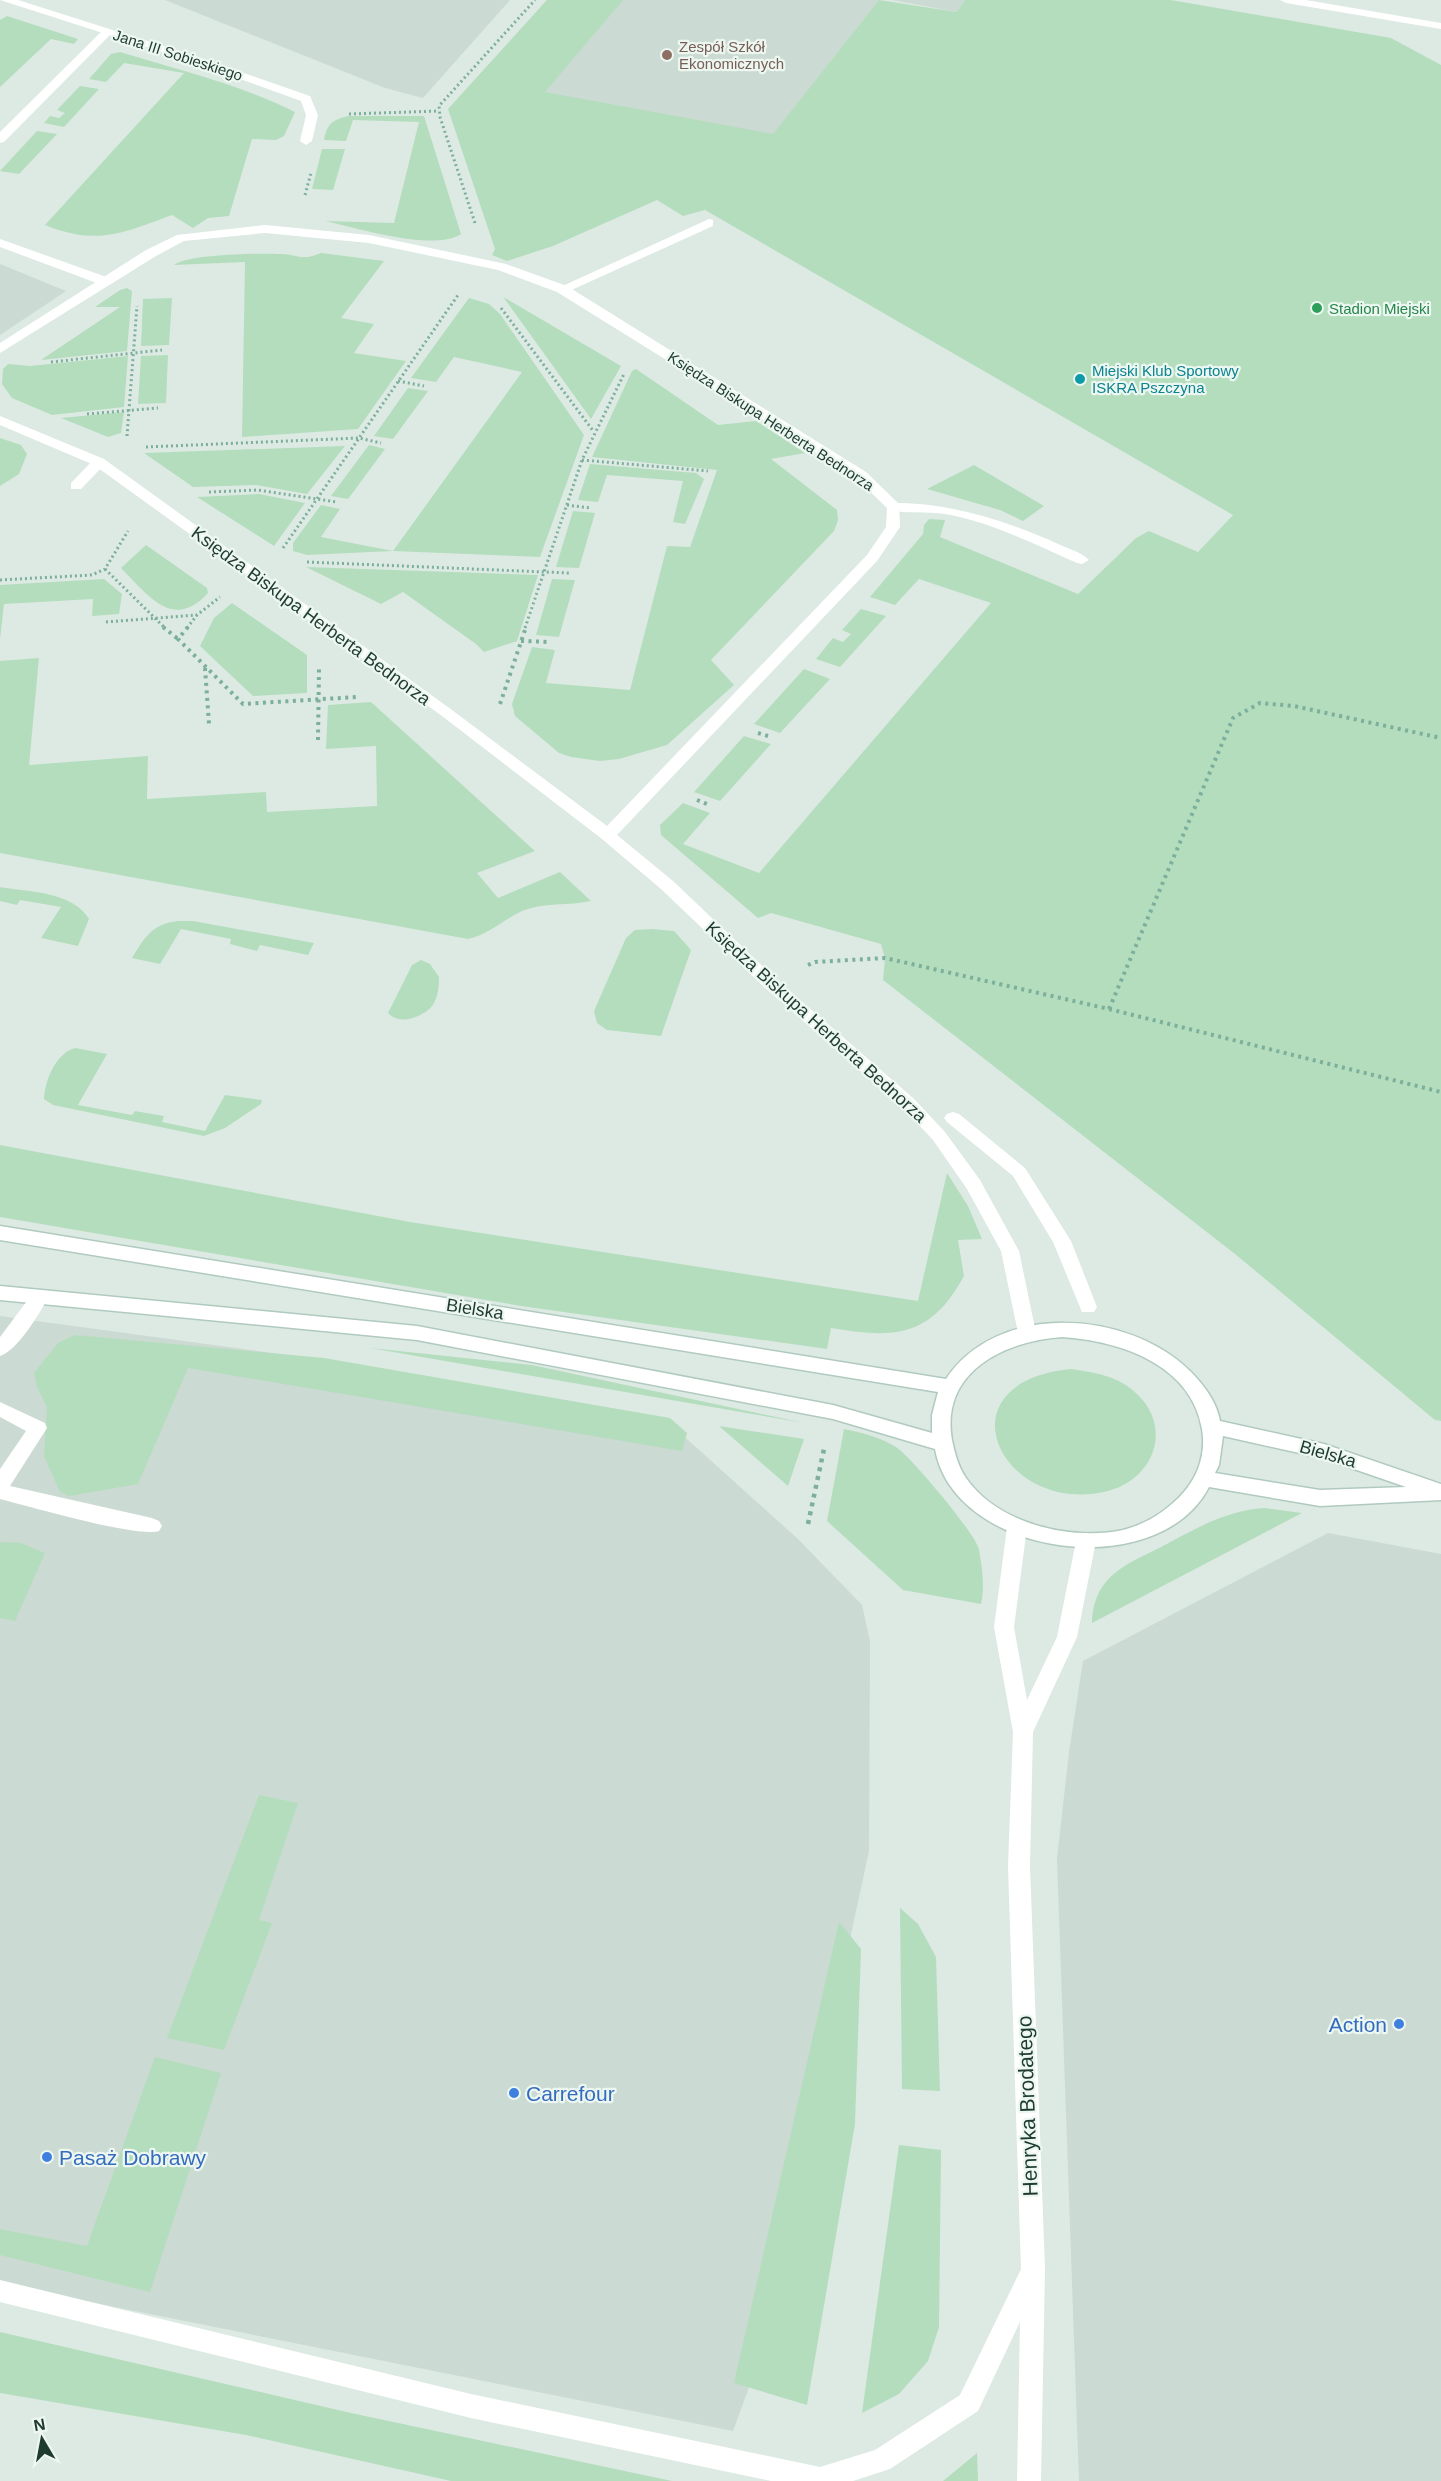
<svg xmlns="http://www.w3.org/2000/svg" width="1441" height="2481" viewBox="0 0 1441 2481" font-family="Arial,sans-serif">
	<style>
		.built { fill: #cbdad2 }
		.green { fill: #b4ddbd }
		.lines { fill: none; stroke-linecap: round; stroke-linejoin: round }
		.secondary-casing { stroke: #b0cabf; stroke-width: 3 }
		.path-far2 { stroke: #7caf9c; stroke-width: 3; stroke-dasharray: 2 3; stroke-linecap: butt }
		.path-far1 { stroke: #7caf9c; stroke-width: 4; stroke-dasharray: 3 4.5; stroke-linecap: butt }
		.path { stroke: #7caf9c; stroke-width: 4.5; stroke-dasharray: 4 5; stroke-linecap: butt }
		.service { fill: #fff; fill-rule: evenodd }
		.minor { fill: #fff; fill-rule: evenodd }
		.secondary { fill: #fff; fill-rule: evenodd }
		.education-dot { fill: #8d6e63; stroke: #edf7f1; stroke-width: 2 }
		.leisure-dot { fill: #2e9e5b; stroke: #edf7f1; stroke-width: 2 }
		.culture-dot { fill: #0f9aa8; stroke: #edf7f1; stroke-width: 2 }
		.shop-dot { fill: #3f7fe0; stroke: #edf7f1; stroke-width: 2 }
		.labels { text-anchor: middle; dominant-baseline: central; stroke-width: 4.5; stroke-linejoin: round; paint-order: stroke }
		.far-education-label { font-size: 15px; fill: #785e54; stroke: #edf7f1; text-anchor: start }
		.far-street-label { font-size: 15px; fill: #1e3a31; stroke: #edf7f1 }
		.far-leisure-label { font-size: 15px; fill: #27864d; stroke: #edf7f1; text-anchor: start }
		.far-culture-label { font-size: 15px; fill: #0d838f; stroke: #edf7f1; text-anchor: start }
		.street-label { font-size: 18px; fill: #1e3a31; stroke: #edf7f1 }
		.near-shop-label { font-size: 21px; fill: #366cbe; stroke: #edf7f1; text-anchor: start }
		.near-street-label { font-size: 21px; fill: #1e3a31; stroke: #edf7f1 }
	</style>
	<rect width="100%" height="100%" fill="#ddeae3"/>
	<g class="built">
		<polygon points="165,0 510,0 423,98 385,88"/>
		<polygon points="547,0 879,0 752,162 734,164 713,172 698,182 448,110"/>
		<polygon points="892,0 965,0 957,12"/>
		<polygon points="0,264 66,291 0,335"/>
		<polygon points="0,1316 324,1360 667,1421 799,1540 862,1605 870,1641 869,1851 759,2360 733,2431 0,2284"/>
		<polygon points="1328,1533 1441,1554 1441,2481 1079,2481 1057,1859 1069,1752 1083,1661"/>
	</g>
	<g class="green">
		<polygon points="547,0 623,0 545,92 773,134 879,0 957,12 965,0 1171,0 1391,38 1441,65 1441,1421 1435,1420 1235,1254 883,980 885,958 881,944 771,913 758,918 661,835 660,825 683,803 710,813 683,844 759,873 991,603 919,579 895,605 870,597 923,534 924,525 929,519 945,520 940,537 1078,594 1136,538 1149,531 1198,552 1233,515 705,210 683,216 657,200 553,246 507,261 492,255 495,249 448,109"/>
		<polygon points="7,16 78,39 74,44 51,39 0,87 0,20"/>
		<path d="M120 52C178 70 240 84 295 112L284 136 276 140 252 139 229 216 208 218 193 228 172 215C123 233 97 246 45 225L184 73 124 63 106 82 89 79 111 54Z"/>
		<polygon points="80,86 99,89 64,127 44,123 50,116 59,118 65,113 57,110"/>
		<path d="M348 116H424L461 234C434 252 357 228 325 221L394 223 419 122 353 120 346 141 324 140C327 124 332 120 348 116Z"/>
		<polygon points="37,131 57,134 19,174 0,171"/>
		<polygon points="322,149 345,149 333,190 312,189"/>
		<path d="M321 253 384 261 341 318 374 324 354 353 406 361 358 429 242 437 245 262 174 265C188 254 261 253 281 254 300 255 301 261 321 253Z"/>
		<polygon points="127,288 132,291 127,351 41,360 120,307 95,307 120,290"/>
		<polygon points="172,298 169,345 141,346 143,299"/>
		<polygon points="469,298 489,304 500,314 584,435 540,557 393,551 307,555 293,551 293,543 321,505 340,509 321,537 393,551 522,372 454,357 436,382 411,378"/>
		<polygon points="505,298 621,366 591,419 504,298"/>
		<polygon points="168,355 166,403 138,404 141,356"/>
		<polygon points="128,356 124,407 52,415 12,398 2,384 3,369 8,364 30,366"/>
		<polygon points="636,369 718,425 756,421 805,453 771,459 837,510 838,520 834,531 711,660 734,685 667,745 619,759 600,761 571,757 559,753 515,716 512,704 532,647 555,650 546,683 630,690 667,546 690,547 717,470 592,457 632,371"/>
		<polygon points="408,388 428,391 393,439 374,436"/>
		<polygon points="124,412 121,433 108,437 61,418"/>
		<polygon points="0,438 21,445 27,454 19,474 0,486"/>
		<polygon points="369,445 385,449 348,499 331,496"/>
		<polygon points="345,446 307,494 256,485 193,487 144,453"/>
		<polygon points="590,464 696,473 704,479 685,524 673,522 683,481 607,475 598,502 578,500"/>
		<polygon points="974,465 1044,506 1023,521 1000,510 927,489"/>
		<polygon points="259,494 305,503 274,546 197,497"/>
		<polygon points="573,511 595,513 579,568 556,567"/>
		<path d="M146 545 207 588 208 593C173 632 147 594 121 568Z"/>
		<polygon points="306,567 538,575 517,641 484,652 476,644 403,592 381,604"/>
		<polygon points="104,579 122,594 119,614 92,616 93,599 4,604 0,639 0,585"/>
		<polygon points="552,579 575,580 559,637 536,635"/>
		<polygon points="232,603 307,655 307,693 253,696 200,646 214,618"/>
		<polygon points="861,609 886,616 840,667 816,659 833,638 843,642 851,634 842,630"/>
		<path d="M39 658 29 765 148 756 147 799 266 792 267 812 377 806 376 746 326 749 328 705 371 702 535 851 477 873 498 898 560 872 591 901C568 906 544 902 522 911 503 920 488 935 468 939L0 853V661Z"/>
		<polygon points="804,669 830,679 780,733 754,724"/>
		<polygon points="744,736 771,744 720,801 694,792"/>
		<path d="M0 887C29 892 72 891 89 919L78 946 41 938 61 907 20 900 17 905 0 901Z"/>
		<path d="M178 921H193L314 943 308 955 260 945 257 951 230 944 231 939 181 929 160 964 132 958C145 937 152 924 178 921Z"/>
		<polygon points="652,929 674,931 691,950 661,1036 607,1030 597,1023 594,1011 626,938 635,930"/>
		<path d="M421 960 430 964 439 977C439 986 438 998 432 1006 423 1017 399 1026 388 1013L412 965Z"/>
		<path d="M75 1048 107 1054 78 1105 132 1115 135 1111 164 1116 162 1122 205 1131 225 1095 262 1100 261 1104 225 1128 204 1136 53 1105 44 1099C45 1080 56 1053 75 1048Z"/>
		<path d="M0 1145 410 1222 918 1301 947 1173 968 1206 982 1239 958 1240 964 1276C931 1337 895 1339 831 1328L827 1349 521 1306 0 1217Z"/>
		<polygon points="75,1335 324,1358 670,1418 687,1433 682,1451 188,1368 138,1484 69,1496 60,1492 44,1456 47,1407 37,1387 34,1373 58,1343"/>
		<polygon points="370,1348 532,1365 804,1423"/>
		<path d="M1070 1369C1094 1372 1119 1376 1137 1394 1173 1428 1154 1479 1108 1491 1002 1518 936 1383 1070 1369Z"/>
		<polygon points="719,1426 804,1439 788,1486"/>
		<path d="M844 1429C863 1433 880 1437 896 1447 910 1456 977 1535 979 1550 982 1566 985 1587 981 1604L903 1590 827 1521Z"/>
		<path d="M1265 1508 1302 1513 1092 1623C1094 1569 1136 1562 1174 1540 1204 1524 1231 1510 1265 1508Z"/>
		<polygon points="0,1542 21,1543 45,1553 15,1621 0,1618"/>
		<polygon points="259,1795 298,1803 259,1920 272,1923 224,2050 167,2038"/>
		<polygon points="900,1908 918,1924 936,1957 940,2091 902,2089"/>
		<polygon points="839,1922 861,1949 855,2124 807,2405 734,2383"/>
		<polygon points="155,2057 221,2073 150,2292 0,2255 0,2229 87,2246"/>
		<polygon points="899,2145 941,2150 939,2327 928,2361 899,2394 862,2413"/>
		<polygon points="0,2332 351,2413 672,2481 451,2481 246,2435 0,2393"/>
		<polygon points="977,2453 978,2481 943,2481"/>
	</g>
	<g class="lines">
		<g class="secondary-casing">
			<path id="secondary" d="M0 1226 946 1379C998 1301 1128 1310 1190 1371 1203 1384 1217 1402 1220 1421L1324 1444 1441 1484V1500L1320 1506 1209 1487C1158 1585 954 1557 935 1449L833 1419 417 1340 0 1300V1286L417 1326 833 1405 932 1433V1415L938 1392 0 1240ZM1062 1337C1120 1341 1191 1364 1202 1429 1206 1452 1199 1475 1184 1492 1168 1510 1147 1524 1123 1530 1071 1541 998 1524 966 1478 958 1466 955 1454 952 1440 940 1371 1005 1341 1062 1337ZM1223 1436 1322 1458 1406 1487 1320 1490 1215 1473 1219 1465Z"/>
		</g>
		<g class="path-far2">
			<polyline points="349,114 438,111"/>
			<polyline points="305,195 311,173"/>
			<polyline points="475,223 440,117 439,106 535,0"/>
			<polyline points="501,308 594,432"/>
			<polyline points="51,362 162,350"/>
			<polyline points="398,381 424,386"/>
			<polyline points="87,414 158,408"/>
			<polyline points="127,436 137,306"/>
			<polyline points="146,447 359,438 381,443"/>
			<polyline points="582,460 708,471"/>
			<polyline points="209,492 258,490 337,502"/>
			<polyline points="567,505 590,508"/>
			<polyline points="283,548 458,295"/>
			<polyline points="307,562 569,573"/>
			<polyline points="105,569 165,628"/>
			<polyline points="0,580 92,575 105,569 128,531"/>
			<polyline points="106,622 197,615"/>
			<polyline points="187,628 197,615 220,597"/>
			<polyline points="525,628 582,460 624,374"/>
		</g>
		<g class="path-far1">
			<polyline points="163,627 178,639"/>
			<polyline points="188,627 178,639 243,704 356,697"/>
			<polyline points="521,641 550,642"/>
			<polyline points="205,668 209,724"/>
			<polyline points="500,704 526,627"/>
			<polyline points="758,733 768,736"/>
			<polyline points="318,740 319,668"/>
			<polyline points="697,800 707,804"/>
			<polyline points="808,965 815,962 885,958 1109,1009 1441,1092"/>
			<polyline points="1109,1009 1233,718 1260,703 1294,706 1441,738"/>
		</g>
		<polyline class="path" points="808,1524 824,1449"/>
		<g class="service">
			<polygon points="103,30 113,32 4,142 0,143 0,132"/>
			<polygon points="709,219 713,220 713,226 567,292 562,293 556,289"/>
			<polygon points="0,239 112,279 113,282 107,286 102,285 0,247"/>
			<polygon points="99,458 104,459 104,465 81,489 71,489 71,483 94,459"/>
			<path d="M894 503C952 503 1003 520 1056 543 1066 548 1082 552 1089 560L1082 564 1077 563C1034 544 991 522 945 514 927 511 907 514 889 510V504Z"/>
			<path d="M39 1291 45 1293 48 1298C39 1314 18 1350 0 1356V1337L33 1293Z"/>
			<path d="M0 1402 45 1423 47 1428 10 1486 152 1518 159 1521 162 1526 159 1531C138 1538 28 1506 0 1499V1469L26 1431 0 1417Z"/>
			<polygon points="1031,2262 1039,2265 1043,2273 978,2411 890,2469 853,2481 771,2481 471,2418 0,2302 0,2280 471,2394 820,2467 875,2450 960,2395 1023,2265"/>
		</g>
		<g class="minor">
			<polygon points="0,0 18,0 201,58 310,96 318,115 312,141 306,145 300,141 306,115 301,101 193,62"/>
			<polygon points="1280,0 1306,0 1441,23 1441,29 1286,3"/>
			<polygon points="265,225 369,235 506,264 567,286 866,472 899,504 900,527 877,561 617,835 673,881 776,979 913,1098 945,1132 980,1180 1019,1251 1036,1333 1034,1338 1020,1338 1018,1333 1001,1251 967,1189 933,1140 901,1106 764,987 661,889 602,839 442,716 94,465 0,425 0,416 104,459 452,710 607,826 867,555 886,527 887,508 856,478 557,292 498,270 369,243 265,233 184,241 156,256 0,353 0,343 146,250 177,235"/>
			<polygon points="953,1112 959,1114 1025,1168 1071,1241 1097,1307 1094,1312 1082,1312 1053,1242 1013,1176 947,1122 944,1118 947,1114"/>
			<polygon points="1017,1519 1024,1522 1027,1527 1014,1627 1027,1700 1057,1637 1076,1541 1079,1535 1086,1533 1093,1535 1096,1541 1077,1637 1033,1732 1030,1866 1045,2269 1041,2481 1017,2481 1021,2269 1008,1866 1013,1732 994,1627 1007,1527 1010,1522"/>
		</g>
		<use href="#secondary" class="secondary"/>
	</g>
	<circle class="education-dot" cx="667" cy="55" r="6"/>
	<circle class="leisure-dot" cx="1317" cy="308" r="6"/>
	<circle class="culture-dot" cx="1080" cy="379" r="6"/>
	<g class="shop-dot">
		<circle cx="1399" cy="2024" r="6"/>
		<circle cx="514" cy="2093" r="6"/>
		<circle cx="47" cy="2157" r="6"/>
	</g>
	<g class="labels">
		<g class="far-education-label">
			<text x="679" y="46">Zespół Szkół<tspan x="679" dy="17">Ekonomicznych</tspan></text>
		</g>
		<g class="far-street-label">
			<text transform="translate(178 55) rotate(18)">Jana III Sobieskiego</text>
			<text transform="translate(771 421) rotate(33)">Księdza Biskupa Herberta Bednorza</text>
		</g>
		<g class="far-leisure-label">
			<text x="1329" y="308">Stadion Miejski</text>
		</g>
		<g class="far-culture-label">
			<text x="1092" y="370">Miejski Klub Sportowy<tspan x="1092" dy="17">ISKRA Pszczyna</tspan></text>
		</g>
		<g class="street-label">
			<text transform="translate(311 616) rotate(36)">Księdza Biskupa Herberta Bednorza</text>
			<text transform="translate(816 1022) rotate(42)">Księdza Biskupa Herberta Bednorza</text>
			<text transform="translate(475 1309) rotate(9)">Bielska</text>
			<text transform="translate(1328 1454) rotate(16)">Bielska</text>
		</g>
		<g class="near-shop-label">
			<text x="1387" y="2024" text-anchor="end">Action</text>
			<text x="526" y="2093">Carrefour</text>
			<text x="59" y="2157">Pasaż Dobrawy</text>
		</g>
		<g class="near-street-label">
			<text transform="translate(1027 2106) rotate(-92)">Henryka Brodatego</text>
		</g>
	</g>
	<g transform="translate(42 2439) rotate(350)" stroke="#edf7f1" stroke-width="4.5" paint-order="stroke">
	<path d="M0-4.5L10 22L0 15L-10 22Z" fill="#1e3a31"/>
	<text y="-9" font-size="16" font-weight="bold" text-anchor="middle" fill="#1e3a31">N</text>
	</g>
</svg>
